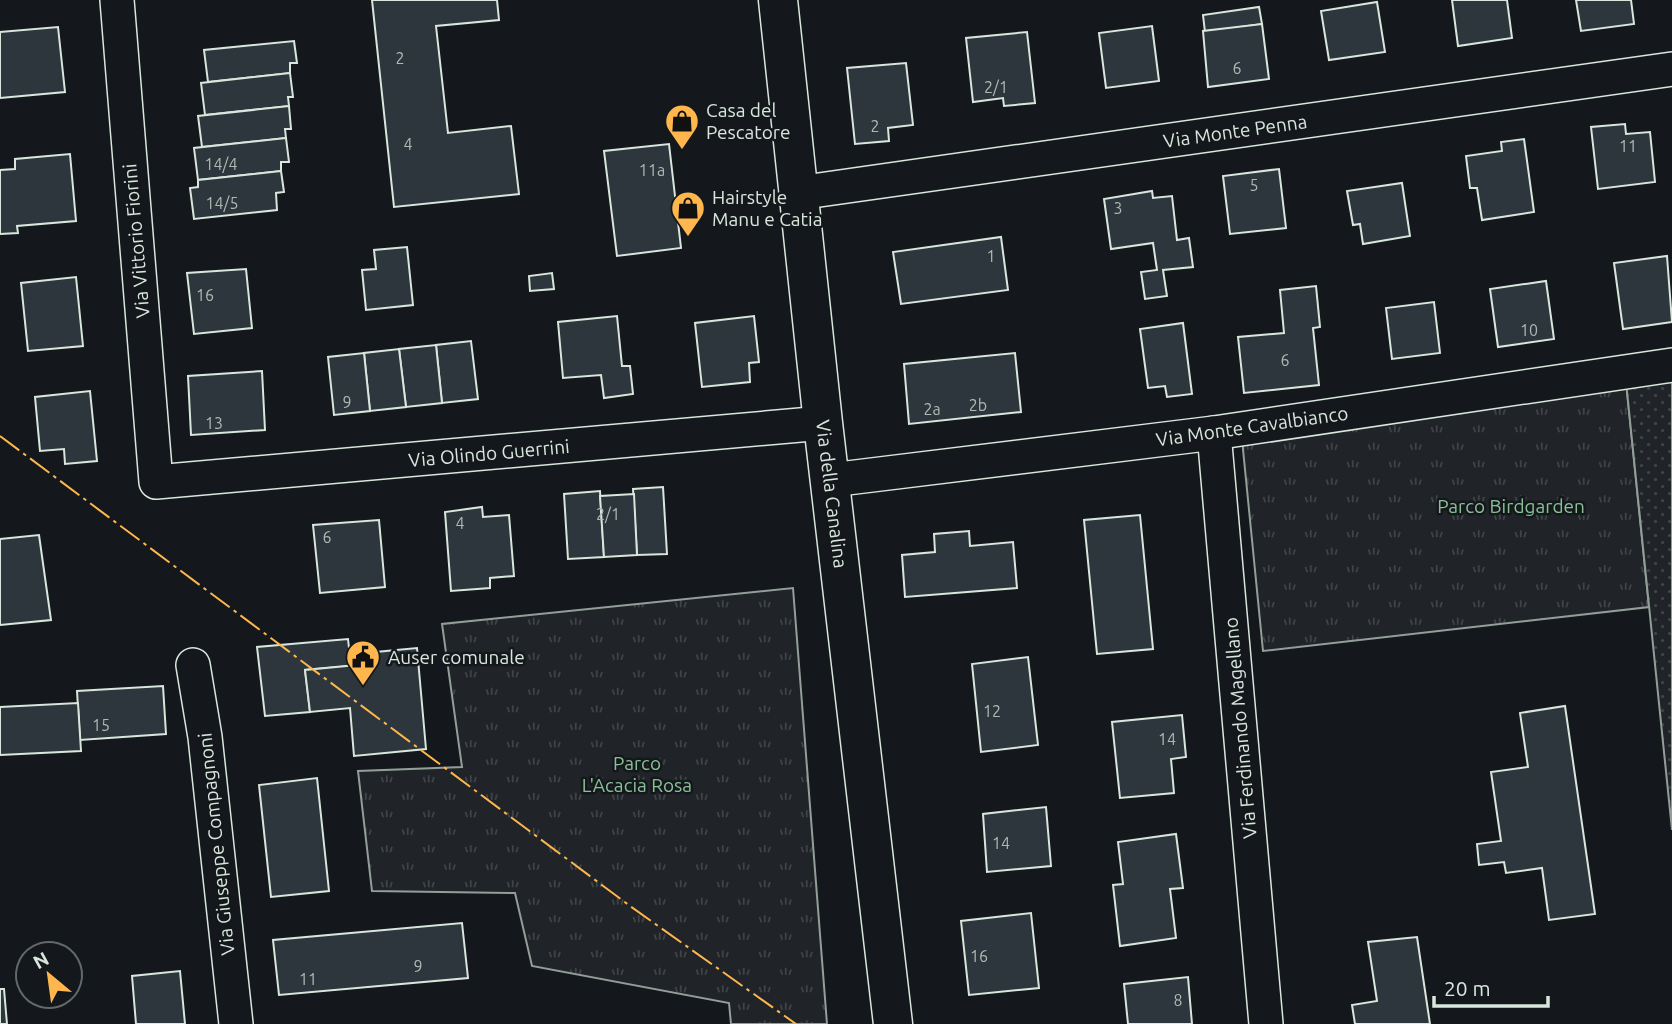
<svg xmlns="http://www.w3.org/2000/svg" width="1672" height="1024" viewBox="0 0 1672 1024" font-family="Ubuntu,sans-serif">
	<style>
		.park { fill: url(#park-tufts); stroke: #939e99; stroke-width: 2 }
		.garden { fill: url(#garden-dots); stroke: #939e99; stroke-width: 2 }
		.building { fill: #2c363c; stroke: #d8e6dc; stroke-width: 2 }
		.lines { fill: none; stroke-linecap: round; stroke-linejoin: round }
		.minor-casing { stroke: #d8e6dc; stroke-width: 36 }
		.tertiary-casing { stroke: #d8e6dc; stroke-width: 41 }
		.minor { stroke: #14181c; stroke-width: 33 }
		.tertiary { stroke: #14181c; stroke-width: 38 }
		.power { stroke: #ffb74d; stroke-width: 2; stroke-dasharray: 24 5 3.5 5; stroke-linecap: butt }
		.labels { text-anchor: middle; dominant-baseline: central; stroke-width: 5; stroke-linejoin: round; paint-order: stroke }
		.number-label { font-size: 16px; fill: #adbab4 }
		.poi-label { font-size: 19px; fill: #d8e6dc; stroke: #14181c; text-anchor: start }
		.street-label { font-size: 19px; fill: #d8e6dc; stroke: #14181c }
		.park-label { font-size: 19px; fill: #8ac095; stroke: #14181c }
	</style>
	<defs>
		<pattern id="park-tufts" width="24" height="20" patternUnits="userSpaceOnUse" patternTransform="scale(1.75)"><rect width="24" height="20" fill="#202428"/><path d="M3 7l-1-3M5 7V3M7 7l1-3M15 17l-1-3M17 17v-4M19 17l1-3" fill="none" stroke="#404447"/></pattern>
		<pattern id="garden-dots" width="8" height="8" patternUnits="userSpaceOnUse" patternTransform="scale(1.75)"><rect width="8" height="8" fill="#202428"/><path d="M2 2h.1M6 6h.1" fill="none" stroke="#404447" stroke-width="1.8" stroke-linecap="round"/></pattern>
	</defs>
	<rect width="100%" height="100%" fill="#14181c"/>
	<g class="park">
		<polygon points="1625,372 1649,607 1263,651 1241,429"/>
		<polygon points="793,588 827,1024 731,1024 729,1003 532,966 515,893 372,891 358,771 462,767 442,624"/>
	</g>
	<polygon class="garden" points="1672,365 1672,830 1625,372"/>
	<g class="building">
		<polygon points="372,0 497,0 499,20 436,26 448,133 511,126 519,194 394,207"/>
		<polygon points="1452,0 1507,0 1512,38 1458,46"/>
		<polygon points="1576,0 1631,0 1634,24 1581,31"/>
		<polygon points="1377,2 1385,52 1329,60 1321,11"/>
		<polygon points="1259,7 1262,24 1205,32 1203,15"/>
		<polygon points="1262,24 1269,79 1208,87 1203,31"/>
		<polygon points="1152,26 1159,81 1106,88 1099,33"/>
		<polygon points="58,27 65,92 0,98 0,32"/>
		<polygon points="1027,32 1035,103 1004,106 1003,98 973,102 966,38"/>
		<polygon points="294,41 297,63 290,63 290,73 208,82 204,50"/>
		<polygon points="906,63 913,125 888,128 889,141 855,144 847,68"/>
		<polygon points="290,73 293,97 288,97 289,106 205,115 201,83"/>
		<polygon points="289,106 291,129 285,129 286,138 202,147 198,116"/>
		<polygon points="1625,124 1626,134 1650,132 1655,182 1598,189 1591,127"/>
		<polygon points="286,138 289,162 281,162 281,171 198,180 194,148"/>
		<polygon points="1524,139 1534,212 1482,220 1477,188 1470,188 1466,156 1502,151 1501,142"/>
		<polygon points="669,144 681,248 617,256 604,151"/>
		<polygon points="70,154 76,221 17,226 18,233 0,234 0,170 15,169 15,159"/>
		<polygon points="1279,169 1286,228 1230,234 1223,176"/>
		<polygon points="281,171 284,192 276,193 277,210 194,219 190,188 198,187 198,180"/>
		<polygon points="1402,183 1410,236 1363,244 1360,224 1353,225 1347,191"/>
		<polygon points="1152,191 1153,198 1172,196 1177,240 1189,238 1193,267 1163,270 1167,296 1145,299 1141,272 1157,270 1153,243 1111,249 1104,199"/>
		<polygon points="1001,237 1008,290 901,304 893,252"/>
		<polygon points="407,247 413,305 366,310 362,270 376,269 374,250"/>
		<polygon points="1667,256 1672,322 1623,329 1614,263"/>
		<polygon points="246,269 252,328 194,334 187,273"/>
		<polygon points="552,273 554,289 530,291 529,276"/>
		<polygon points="76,277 83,346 28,351 21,283"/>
		<polygon points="1546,281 1554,339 1498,347 1490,289"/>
		<polygon points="1316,286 1320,327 1313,328 1319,385 1244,393 1238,337 1284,333 1280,290"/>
		<polygon points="1434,302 1440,353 1392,359 1386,308"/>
		<polygon points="617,316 622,366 630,366 633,394 604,398 601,375 563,378 558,322"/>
		<polygon points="754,316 759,362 749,363 750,382 702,387 695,323"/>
		<polygon points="1183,323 1192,394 1167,397 1165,386 1148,388 1140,329"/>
		<polygon points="471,341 478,399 442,403 436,345"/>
		<polygon points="436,345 442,403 406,407 399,349"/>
		<polygon points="399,349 406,407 370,411 364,353"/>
		<polygon points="364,353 370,411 334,415 328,357"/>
		<polygon points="1015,353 1021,412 909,424 904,364"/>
		<polygon points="262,371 265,430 191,435 188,376"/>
		<polygon points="90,391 97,461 65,464 64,449 40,451 35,397"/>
		<polygon points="663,487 667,554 637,555 633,489"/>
		<polygon points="600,491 604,557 568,559 564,494"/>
		<polygon points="634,494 637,555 604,557 600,496"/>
		<polygon points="482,507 483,517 509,515 514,576 490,578 490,588 451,591 445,512"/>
		<polygon points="1140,515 1153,649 1097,654 1084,520"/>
		<polygon points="379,520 385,587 320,593 313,525"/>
		<polygon points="969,531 970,546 1013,542 1017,588 905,597 902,555 935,552 934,534"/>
		<polygon points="39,535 51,620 0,625 0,539"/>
		<polygon points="348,639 351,666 305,670 310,712 265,716 257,647"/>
		<polygon points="417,648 426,749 354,756 350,708 310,712 305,670 377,663 376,652"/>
		<polygon points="1028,657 1038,745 981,752 972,664"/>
		<polygon points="163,686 166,734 80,740 77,691"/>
		<polygon points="78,703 81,751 0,755 0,707"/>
		<polygon points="1565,706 1595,914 1549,920 1542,868 1506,873 1504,862 1479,865 1477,844 1501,841 1491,772 1528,767 1520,713"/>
		<polygon points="1182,715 1186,757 1171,759 1174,793 1120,798 1112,722"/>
		<polygon points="317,778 329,891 271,897 259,785"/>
		<polygon points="1046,807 1051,866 987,872 983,814"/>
		<polygon points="1176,834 1183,888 1170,889 1176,938 1120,946 1113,885 1123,884 1118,842"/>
		<polygon points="1031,913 1039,988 969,995 961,921"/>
		<polygon points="462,923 468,978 279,995 273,940"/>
		<polygon points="1417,937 1430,1024 1355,1024 1352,1005 1377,1001 1368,942"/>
		<polygon points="180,971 185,1024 136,1024 132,976"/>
		<polygon points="1188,977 1192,1024 1128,1024 1124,984"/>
		<polygon points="0,989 4,989 7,1024 0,1024"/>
	</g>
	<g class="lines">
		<g class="minor-casing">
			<g id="minor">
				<polyline points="117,0 156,482 823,423"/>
				<polyline points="798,193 1672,69"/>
				<polyline points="1214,433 1266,1024"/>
				<polyline points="831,480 1214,433 1672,365"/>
				<polyline points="193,665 205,737 236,1024"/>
			</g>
		</g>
		<g class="tertiary-casing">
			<polyline id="tertiary" points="778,0 823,423 893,1024"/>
		</g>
		<use href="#minor" class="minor"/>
		<use href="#tertiary" class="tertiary"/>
		<polyline class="power" points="0,436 630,906 796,1024"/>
	</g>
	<defs>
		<g id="shop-pin" transform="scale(1.75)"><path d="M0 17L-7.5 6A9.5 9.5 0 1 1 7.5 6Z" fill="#ffb74d" stroke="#14181c"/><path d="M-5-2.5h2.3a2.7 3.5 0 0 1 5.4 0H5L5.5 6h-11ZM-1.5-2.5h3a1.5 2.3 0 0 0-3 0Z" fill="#111"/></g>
		<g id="civic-pin" transform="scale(1.75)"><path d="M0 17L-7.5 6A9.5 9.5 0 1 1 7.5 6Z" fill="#ffb74d" stroke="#14181c"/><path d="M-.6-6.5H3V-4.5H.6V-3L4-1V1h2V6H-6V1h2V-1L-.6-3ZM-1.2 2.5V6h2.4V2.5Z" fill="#111"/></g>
	</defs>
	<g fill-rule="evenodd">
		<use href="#shop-pin" x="682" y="121"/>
		<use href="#shop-pin" x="688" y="208"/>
		<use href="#civic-pin" x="363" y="657"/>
	</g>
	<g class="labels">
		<g class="number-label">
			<text x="400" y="58">2</text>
			<text x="1237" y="68">6</text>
			<text x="996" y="87">2/1</text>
			<text x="875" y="126">2</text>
			<text x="408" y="144">4</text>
			<text x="1628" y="146">11</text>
			<text x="221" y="164">14/4</text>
			<text x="652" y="170">11a</text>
			<text x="1254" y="185">5</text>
			<text x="222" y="203">14/5</text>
			<text x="1118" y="208">3</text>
			<text x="991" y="256">1</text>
			<text x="205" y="295">16</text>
			<text x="1529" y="330">10</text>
			<text x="1285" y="360">6</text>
			<text x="347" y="402">9</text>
			<text x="978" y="405">2b</text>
			<text x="932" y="409">2a</text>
			<text x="214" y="423">13</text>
			<text x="608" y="514">2/1</text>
			<text x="460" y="523">4</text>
			<text x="327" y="537">6</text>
			<text x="992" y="711">12</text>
			<text x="101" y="725">15</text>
			<text x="1167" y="739">14</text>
			<text x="1001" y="843">14</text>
			<text x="979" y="956">16</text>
			<text x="418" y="966">9</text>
			<text x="308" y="979">11</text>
			<text x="1178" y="1000">8</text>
		</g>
		<g class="poi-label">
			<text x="706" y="110">Casa del<tspan x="706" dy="22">Pescatore</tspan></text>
			<text x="712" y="197">Hairstyle<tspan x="712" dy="22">Manu e Catia</tspan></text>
			<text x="388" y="657">Auser comunale</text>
		</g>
		<g class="street-label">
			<text transform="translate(1235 131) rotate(-8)">Via Monte Penna</text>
			<text transform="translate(136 241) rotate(-95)">Via Vittorio Fiorini</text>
			<text transform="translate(1252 426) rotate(-8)">Via Monte Cavalbianco</text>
			<text transform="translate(489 453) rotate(-5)">Via Olindo Guerrini</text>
			<text transform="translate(832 494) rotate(83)">Via della Canalina</text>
			<text transform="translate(1240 728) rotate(-95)">Via Ferdinando Magellano</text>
			<text transform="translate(216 844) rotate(-96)">Via Giuseppe Compagnoni</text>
		</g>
		<g class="park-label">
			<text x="1511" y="506">Parco Birdgarden</text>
			<text x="637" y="763">Parco<tspan x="637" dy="22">L'Acacia Rosa</tspan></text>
		</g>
	</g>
	<g transform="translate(49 975) rotate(331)"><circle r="33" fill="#14181c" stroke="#626a69" stroke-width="2"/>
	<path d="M0-5L12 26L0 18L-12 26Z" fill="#ffb74d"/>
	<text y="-10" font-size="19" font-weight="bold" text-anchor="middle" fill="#d8e6dc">N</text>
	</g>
	<path d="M1434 996v10h114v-10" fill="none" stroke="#d8e6dc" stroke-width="3.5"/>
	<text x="1444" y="996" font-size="21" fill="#d8e6dc" stroke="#14181c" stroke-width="5" paint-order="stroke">20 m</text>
</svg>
